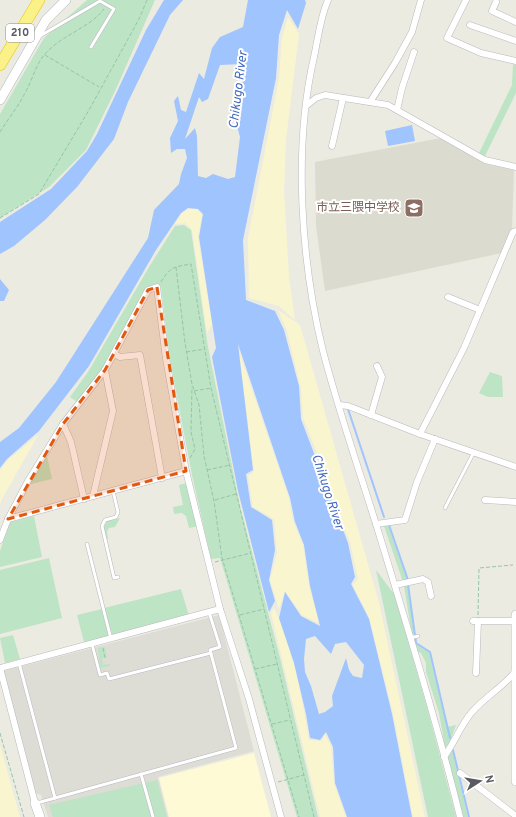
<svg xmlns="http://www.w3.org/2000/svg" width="516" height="817" viewBox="0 0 516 817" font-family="Overpass,'Noto Sans JP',sans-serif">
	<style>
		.commercial { fill: #fdfad5 }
		.industrial { fill: #dddcd5 }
		.education { fill: #dcdbcf }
		.green { fill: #bde4c4 }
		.sand { fill: #f9f6cf }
		.water { fill: #a0c4fd; fill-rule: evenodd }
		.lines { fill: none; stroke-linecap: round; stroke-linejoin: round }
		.stream { stroke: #a0c4fd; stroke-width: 2 }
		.lane-casing { stroke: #b8b9bf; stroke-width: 4 }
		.street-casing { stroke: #b8b9bf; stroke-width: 7 }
		.secondary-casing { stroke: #b6b8bf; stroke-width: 10 }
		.highway-casing { stroke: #e8c805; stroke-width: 12 }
		.path { stroke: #96c4ab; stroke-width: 1; stroke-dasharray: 4 2; stroke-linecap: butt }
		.lane { stroke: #fff; stroke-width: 3 }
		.street { stroke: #fff; stroke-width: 6 }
		.secondary { stroke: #fff; stroke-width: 9 }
		.highway { stroke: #faf189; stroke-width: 11 }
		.marked { fill: #e15910; fill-opacity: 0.2; stroke: #e15910; stroke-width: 3; stroke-dasharray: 8 5; stroke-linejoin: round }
		.labels { text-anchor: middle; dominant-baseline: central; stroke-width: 4; stroke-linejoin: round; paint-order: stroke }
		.shield { fill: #fff; stroke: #8b8c90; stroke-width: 1 }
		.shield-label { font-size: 11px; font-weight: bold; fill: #595b61 }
		.education-label { font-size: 12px; fill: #785e54; stroke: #fff; text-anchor: end }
		.water-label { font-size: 13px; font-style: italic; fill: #436abf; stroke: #fff }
	</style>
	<rect width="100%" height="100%" fill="#ecebe1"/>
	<polygon class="commercial" points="254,753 271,817 169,817 159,778"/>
	<polygon class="industrial" points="219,615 254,751 158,777 168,817 48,817 41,795 33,792 4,671"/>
	<polygon class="education" points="441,138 485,164 514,170 512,228 502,253 325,291 316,226 315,162"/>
	<g class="green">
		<polygon points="87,0 155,0 116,89 86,150 49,187 0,218 0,114 44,38"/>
		<polygon points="513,64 516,65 516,93 485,156 479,153 512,85"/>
		<polygon points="184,225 191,230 208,347 240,506 280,658 318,817 297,817 220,558 211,559 192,475 170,360 161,286 148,287 102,370 77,402 70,397 88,372 149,267 175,226"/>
		<polygon points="490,372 502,376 503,397 488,397 479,393"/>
		<polygon points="47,456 52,479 27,485"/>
		<polygon points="187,483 199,526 189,528 186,516 182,513 174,514 173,507 183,505 179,485"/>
		<polygon points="34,516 42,557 0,567 0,551 10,522"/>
		<polygon points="120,518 115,527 109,528 107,531 108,539 106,539 104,527 107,521"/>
		<polygon points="388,525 407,578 407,580 403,582 384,526"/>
		<polygon points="49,558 62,618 0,634 0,570"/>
		<polygon points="376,570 394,594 427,707 456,817 428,817"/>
		<polygon points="408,585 414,634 412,635 404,586"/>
		<polygon points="181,589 189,616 113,637 104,608"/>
		<polygon points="102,609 109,636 84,642 77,615"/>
		<polygon points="13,635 20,659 5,663 0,638"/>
		<polygon points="414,639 416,644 429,652 447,727 456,725 449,745 445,747 439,713 426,672 426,663 421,653 416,651 412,640"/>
		<polygon points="105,647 107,657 102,658 103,665 110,664 110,666 100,668 98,648"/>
		<polygon points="452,749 468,817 462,817 447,758"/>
		<polygon points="157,780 167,817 53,817 49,805"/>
	</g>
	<g class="sand">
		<polygon points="288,17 299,34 286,139 284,191 289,278 295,320 279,306 249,298 248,238 279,79 282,38"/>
		<polygon points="188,209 197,209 202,215 198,237 212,324 207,333 192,230 185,223 175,224 181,214"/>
		<polygon points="278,310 300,325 379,603 425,817 413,817 393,713 369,617 353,585 358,579 350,542 333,502 316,450 303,418 301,389 287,331"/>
		<polygon points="239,352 289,498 293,521 303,545 309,586 319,623 302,615 285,591 279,609 270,580 277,553 274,519 253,507 248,476 254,472"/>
		<polygon points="38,435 2,499 0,504 0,470 8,460"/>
		<path d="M274 608C293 648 302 696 309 740L322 741 325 734 331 747 334 784 346 817H320L271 613Z"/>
		<polygon points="0,745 20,817 0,817"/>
	</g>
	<g class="water">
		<polygon points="164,0 183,0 170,15 128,102 114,139 77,187 45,220 14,246 0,254 0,222 51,189 87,151 97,134 146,30"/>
		<path d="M248 0H305L306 3 298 29 287 10 279 35 276 78 243 240 246 300 275 311 284 330 299 386 301 419 348 543 355 577 351 584 369 619 392 714 412 817H347L335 783 333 747 326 732 320 740 310 738 306 714 294 663 279 618 285 592 301 616 320 626 310 586 304 545 295 522 290 498 238 344 253 470 246 474 251 507 272 520 275 550 269 580 275 601 269 612 238 491 212 357 216 348 199 237 203 214 198 209 188 208 181 213 156 250 89 366 39 431 7 459 0 468V442L19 428 56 382 148 238 154 210 179 184 181 174 187 158 185 149H177L171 153 170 138 178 121 174 101 178 96 181 110 186 112 199 73 204 79 212 48 220 37 243 27ZM241 64 243 78 237 126 240 137 235 177 228 179 213 174 206 178 198 176 197 136 195 128 185 139 199 97 202 102 208 99 220 65ZM315 636 331 654 335 644 346 642 364 665 362 678 353 676 349 670 346 658 332 696 333 706 325 712 319 714 311 686 305 672 304 659 306 639Z"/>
		<polygon points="412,125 415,141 388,146 385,131"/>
		<polygon points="0,279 9,290 4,301 0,301"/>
	</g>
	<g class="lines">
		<g class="stream">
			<polyline points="348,409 384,517"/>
			<polyline points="389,525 407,577 416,643 430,652 450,738"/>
			<polyline points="453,750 469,817"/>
		</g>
		<g class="lane-casing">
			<g id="lane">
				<polyline points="40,36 100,1 114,9 91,47"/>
				<polyline points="113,491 118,512 116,517 105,520 102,526 114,578 118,577"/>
				<polyline points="445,508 474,452"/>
				<polyline points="87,544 111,639"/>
				<polyline points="410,638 418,636"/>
				<polyline points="92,644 100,675 107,673 109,679 211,653"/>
				<polyline points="19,663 55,798"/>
				<polyline points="141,774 153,817"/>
				<polyline points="37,803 236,748 210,650 220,647 209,612"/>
			</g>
		</g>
		<g class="street-casing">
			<g id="street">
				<path d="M328 0C320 18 318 39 314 57 293 148 301 261 323 351 339 413 361 475 380 537 408 629 437 723 460 817"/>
				<polyline points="466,0 447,38 481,53 516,61"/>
				<polyline points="496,2 492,11 516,22"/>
				<polyline points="470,25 516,41"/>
				<polyline points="370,102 395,63 412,32 421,0"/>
				<polyline points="306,106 316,98 325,95 388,105 485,160 516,167"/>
				<polyline points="397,110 402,88 414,52"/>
				<polyline points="332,146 343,98"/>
				<polyline points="448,297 480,310"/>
				<polyline points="114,354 120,357 140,355 162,478"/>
				<polyline points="339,405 348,406 420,434 516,467"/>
				<polyline points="371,415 382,377 377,366"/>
				<polyline points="63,424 71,442 84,499"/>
				<polyline points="420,434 464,348 513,232 516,231"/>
				<polyline points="93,496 113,411 105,370"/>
				<polyline points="485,500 516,502"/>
				<polyline points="8,519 186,471"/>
				<polyline points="376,524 405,520 417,482 435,439"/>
				<polyline points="0,540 8,519 28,481 63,424 105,370 148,290 157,287 166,359 186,471 220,609 249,699 281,817"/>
				<polyline points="395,585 423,579 428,582 431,596"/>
				<polyline points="473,621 516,621"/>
				<polyline points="0,668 220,609"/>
				<polyline points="0,668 35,803"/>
				<polyline points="476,673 478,621"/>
				<path d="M444 757C455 742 460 726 472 712 485 697 503 687 516 671"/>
				<polyline points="460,773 516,816"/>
			</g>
		</g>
		<g class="secondary-casing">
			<g id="secondary">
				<polyline points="0,100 46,20 66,0"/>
				<polyline points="516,615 516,781"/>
				<polyline points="35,803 40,817"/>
			</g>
		</g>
		<g class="highway-casing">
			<polyline id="highway" points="0,65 39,0"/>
		</g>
		<g class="path">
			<polyline points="45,55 99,87"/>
			<path d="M0 132C8 119 18 107 25 93 34 77 36 61 50 49 67 33 90 27 104 9"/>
			<polyline points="0,218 39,194 89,110 139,19 147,0"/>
			<polyline points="176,267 185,343 192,384 199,405 204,456 214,501 222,558 299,817"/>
			<path d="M161 282C170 267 173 267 191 264L211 388 314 817"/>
			<polyline points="186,352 205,349"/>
			<polyline points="194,391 211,388"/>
			<polyline points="190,458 195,449 191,432 192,387"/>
			<polyline points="207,470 230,465"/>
			<polyline points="215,500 236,494"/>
			<polyline points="215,562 251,553"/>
			<polyline points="240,615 264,609"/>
			<polyline points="478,615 479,568 513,565"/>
			<polyline points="103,648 105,658"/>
			<polyline points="255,669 277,664"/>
			<polyline points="272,724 290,720"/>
			<polyline points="0,733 24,817"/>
			<polyline points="278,782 304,775"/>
		</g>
		<use href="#lane" class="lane"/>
		<use href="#street" class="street"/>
		<use href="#secondary" class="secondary"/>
		<use href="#highway" class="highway"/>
	</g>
	<path class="marked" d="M157 287 186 471 8 519 63 424 105 370 148 290Z"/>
	<defs>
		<g id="school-square" transform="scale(1)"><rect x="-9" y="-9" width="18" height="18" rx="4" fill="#8d6e63" stroke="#fff"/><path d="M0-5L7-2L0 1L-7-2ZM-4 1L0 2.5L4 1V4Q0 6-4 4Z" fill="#fff"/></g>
	</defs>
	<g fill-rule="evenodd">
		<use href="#school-square" x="414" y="208"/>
	</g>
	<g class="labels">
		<rect class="shield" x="6" y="24" width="28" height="18" rx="3"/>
		<g class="shield-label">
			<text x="20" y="33">210</text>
		</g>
		<g class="education-label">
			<text x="400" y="208">市立三隈中学校</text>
		</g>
		<g class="water-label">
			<text transform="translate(239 90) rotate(-83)">Chikugo River</text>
			<text transform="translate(327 492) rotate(72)">Chikugo River</text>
		</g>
	</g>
	<g transform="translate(480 781) rotate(78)" stroke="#ffffff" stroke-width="3" paint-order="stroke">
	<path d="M0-3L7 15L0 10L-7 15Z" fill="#595b61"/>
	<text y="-6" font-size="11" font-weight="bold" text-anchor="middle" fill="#595b61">N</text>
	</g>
</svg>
